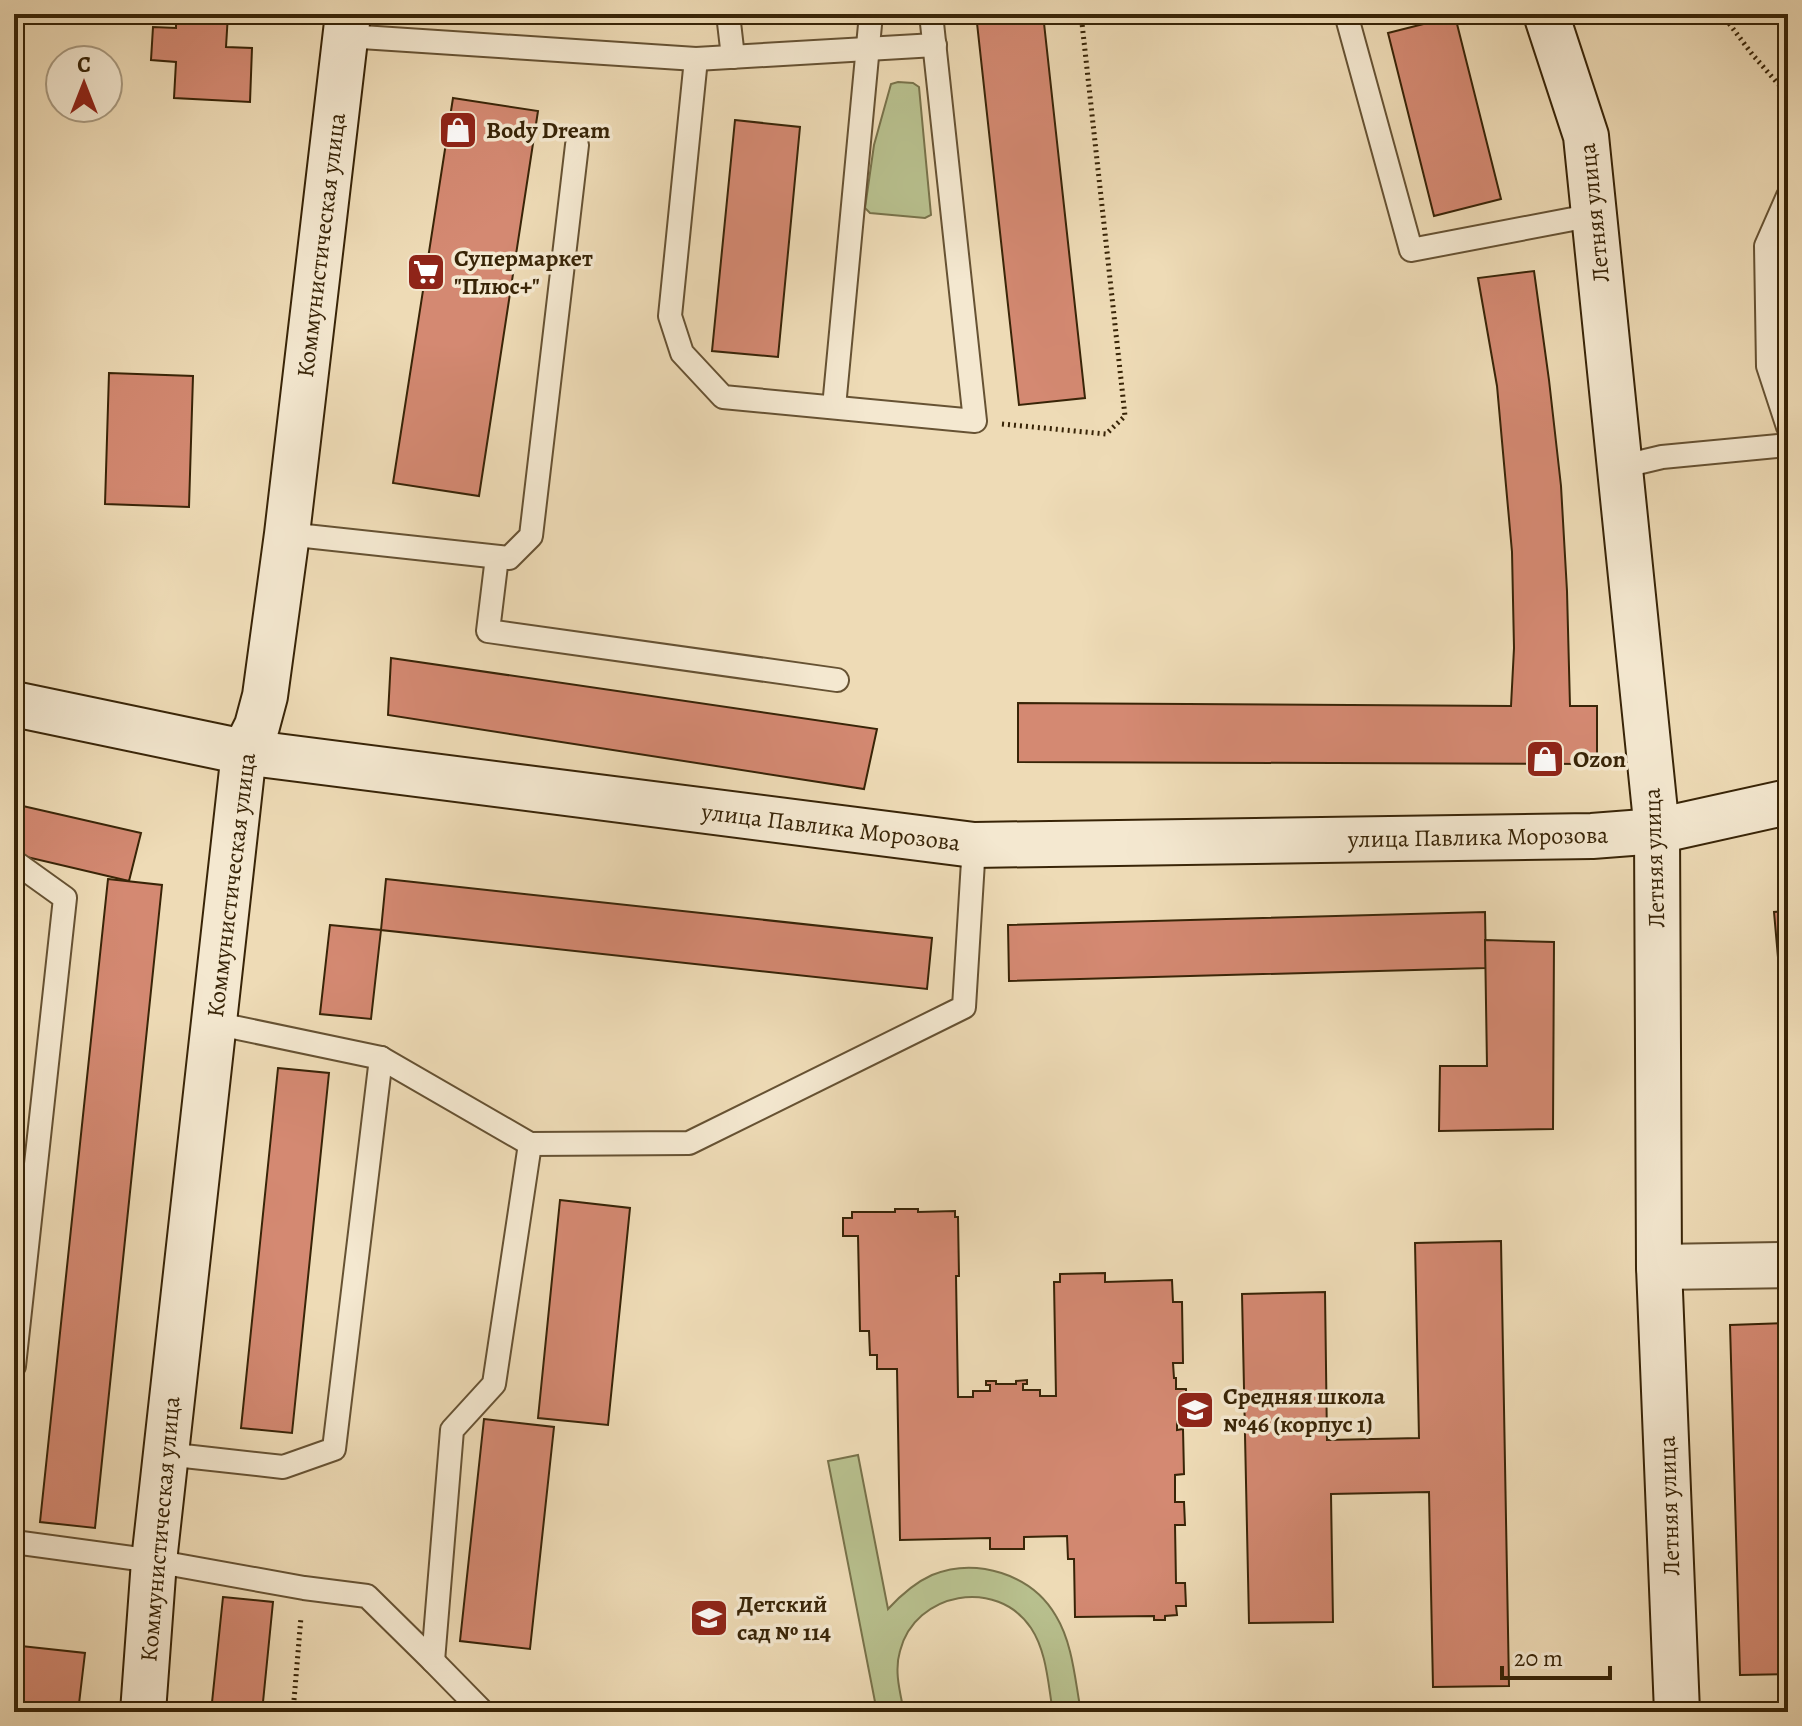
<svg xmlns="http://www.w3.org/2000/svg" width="1802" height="1726" viewBox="0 0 1802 1726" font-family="Alegreya,serif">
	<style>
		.green { fill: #b8c08e; stroke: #78724a; stroke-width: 2 }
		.building { fill: #d48972; stroke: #382407; stroke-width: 2 }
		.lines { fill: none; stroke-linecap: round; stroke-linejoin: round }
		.lane-casing { stroke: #665233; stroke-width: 26 }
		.street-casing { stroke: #665233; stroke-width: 48 }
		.secondary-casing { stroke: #382407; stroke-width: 48 }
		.path { stroke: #382407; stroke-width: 5; stroke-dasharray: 2 4; stroke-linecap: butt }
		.lane { stroke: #f4e8d0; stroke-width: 22 }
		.street { stroke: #f4e8d0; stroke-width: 44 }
		.secondary { stroke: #f4e8d0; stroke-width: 44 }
		.labels { text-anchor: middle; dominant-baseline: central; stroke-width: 7; stroke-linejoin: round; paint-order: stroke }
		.poi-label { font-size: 24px; font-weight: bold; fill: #382407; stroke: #f4e8d0; text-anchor: start }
		.street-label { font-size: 24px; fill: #382407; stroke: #f4e8d0 }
	</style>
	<rect width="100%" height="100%" fill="#eedbb6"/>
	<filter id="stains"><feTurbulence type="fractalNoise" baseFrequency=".0025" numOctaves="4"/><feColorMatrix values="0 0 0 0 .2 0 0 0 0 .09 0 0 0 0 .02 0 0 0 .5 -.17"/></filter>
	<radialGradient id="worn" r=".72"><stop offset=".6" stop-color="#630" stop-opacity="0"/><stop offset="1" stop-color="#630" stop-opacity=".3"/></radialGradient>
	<g class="green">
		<polygon points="898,82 913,83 919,87 931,215 925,218 870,213 865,208 874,145 891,84"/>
		<path d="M858 1455 888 1609C900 1596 914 1583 932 1575 976 1557 1032 1574 1056 1616 1073 1644 1075 1681 1081 1712H1053C1048 1685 1047 1652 1031 1628 997 1577 915 1592 900 1651 894 1671 900 1692 904 1712H877L828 1461Z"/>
	</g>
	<g class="building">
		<polygon points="176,14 228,14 226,47 252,48 250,102 174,98 176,62 151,60 153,27 176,28"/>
		<polygon points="976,14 1043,14 1085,398 1019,405"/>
		<polygon points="1455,16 1501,199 1434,216 1388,33"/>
		<polygon points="453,98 538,111 479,496 393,483"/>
		<polygon points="735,120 800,127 778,357 712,351"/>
		<polygon points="1534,271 1549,380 1561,486 1567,591 1570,706 1597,706 1597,764 1018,762 1018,703 1511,706 1514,648 1512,552 1497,386 1478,278"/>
		<polygon points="109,373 193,376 189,507 105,504"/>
		<polygon points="391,658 877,729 864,789 388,715"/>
		<polygon points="14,804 141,833 129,881 14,854"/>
		<polygon points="108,879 162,885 95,1528 40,1522"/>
		<polygon points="386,879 932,938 927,989 381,930"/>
		<polygon points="1788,911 1788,1071 1774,912"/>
		<polygon points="1485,912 1486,968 1009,981 1008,925"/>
		<polygon points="330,925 381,930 371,1019 320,1014"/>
		<polygon points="1485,940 1554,942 1553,1129 1439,1131 1440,1066 1487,1066"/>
		<polygon points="278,1068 329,1073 292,1433 241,1428"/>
		<polygon points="560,1200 630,1208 608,1425 538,1418"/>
		<polygon points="895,1209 918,1209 918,1212 955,1211 955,1217 958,1217 959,1276 956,1276 958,1397 973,1397 973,1391 990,1391 990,1385 986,1385 986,1381 996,1381 996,1384 1016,1384 1016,1381 1027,1380 1027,1384 1023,1384 1023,1390 1040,1390 1040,1396 1056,1396 1054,1282 1060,1282 1060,1274 1105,1273 1105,1282 1172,1280 1173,1302 1182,1302 1183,1363 1173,1363 1174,1378 1176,1378 1176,1389 1186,1389 1186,1409 1177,1409 1177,1430 1183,1429 1184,1474 1175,1475 1175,1502 1184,1502 1185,1525 1175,1525 1176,1583 1185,1583 1186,1606 1176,1606 1177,1615 1165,1616 1165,1620 1154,1620 1154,1616 1075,1617 1074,1559 1068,1559 1067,1536 1024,1537 1024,1549 990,1549 990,1538 900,1540 897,1369 877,1369 877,1355 870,1355 869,1331 860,1331 858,1236 843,1236 843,1218 852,1218 852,1212 895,1212"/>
		<polygon points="1501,1241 1509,1686 1433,1687 1429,1492 1331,1494 1333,1622 1249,1623 1242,1294 1325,1292 1327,1440 1419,1438 1415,1243"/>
		<polygon points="1788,1323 1788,1674 1740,1675 1730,1325"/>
		<polygon points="484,1419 554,1427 530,1649 460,1641"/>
		<polygon points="223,1597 273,1602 262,1712 211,1712"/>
		<polygon points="21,1646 85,1653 78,1712 14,1712"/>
	</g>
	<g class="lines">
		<g class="lane-casing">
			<g id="lane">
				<polyline points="728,14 733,57"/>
				<polyline points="1346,14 1411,250 1594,215"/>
				<polyline points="346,36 696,59 935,45"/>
				<polyline points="696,59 670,316 682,353 723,397 975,421 931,14"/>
				<polyline points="1788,196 1766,246 1768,366 1788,427"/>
				<polyline points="834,407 871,14"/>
				<polyline points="1620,467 1662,457 1788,445"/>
				<polyline points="287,534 509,558 531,536 577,145"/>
				<polyline points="497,557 488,631 837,680"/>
				<polyline points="14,864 19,865 65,898 14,1366"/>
				<polyline points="214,1023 381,1058 530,1144 689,1143 964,1007 974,845"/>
				<polyline points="166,1454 283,1467 334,1449 381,1058"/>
				<polyline points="14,1542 154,1561 304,1588 367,1596 433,1661 452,1430 494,1384 530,1144"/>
				<polyline points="433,1661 483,1712"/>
			</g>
		</g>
		<g class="street-casing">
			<polyline id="street" points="1659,1267 1788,1265"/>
		</g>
		<g class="secondary-casing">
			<g id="secondary">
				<polyline points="1546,14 1586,136 1657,831 1659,1267 1677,1712"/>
				<polyline points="14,704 244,752 974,845 1592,836 1657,831 1788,802"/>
				<polyline points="143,1712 154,1561 244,752 257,726 265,696 287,534 348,14"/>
			</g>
		</g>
		<g class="path">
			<polyline points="1722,14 1752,54 1788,95"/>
			<polyline points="1002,424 1106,434 1125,416 1081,14"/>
			<polyline points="293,1712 301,1617"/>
		</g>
		<use href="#lane" class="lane"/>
		<use href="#street" class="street"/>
		<use href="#secondary" class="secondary"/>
	</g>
	<defs>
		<g id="shop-square" transform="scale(2)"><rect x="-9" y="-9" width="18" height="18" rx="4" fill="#8f2418" stroke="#f4e8d0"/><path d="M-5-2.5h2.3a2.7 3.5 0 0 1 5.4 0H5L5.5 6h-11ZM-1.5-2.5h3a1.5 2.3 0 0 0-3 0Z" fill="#fff"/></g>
		<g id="supermarket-square" transform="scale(2)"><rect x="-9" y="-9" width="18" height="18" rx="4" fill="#8f2418" stroke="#f4e8d0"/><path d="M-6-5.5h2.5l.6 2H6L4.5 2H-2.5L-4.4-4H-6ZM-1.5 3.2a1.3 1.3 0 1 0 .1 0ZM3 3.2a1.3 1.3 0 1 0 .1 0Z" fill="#fff"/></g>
		<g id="school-square" transform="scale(2)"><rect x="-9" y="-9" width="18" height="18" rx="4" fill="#8f2418" stroke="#f4e8d0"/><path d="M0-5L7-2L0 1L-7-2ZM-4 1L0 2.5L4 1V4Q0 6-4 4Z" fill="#fff"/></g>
	</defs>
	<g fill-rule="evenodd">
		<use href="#shop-square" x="458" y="130"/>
		<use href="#supermarket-square" x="426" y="272"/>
		<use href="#shop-square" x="1545" y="759"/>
		<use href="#school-square" x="1195" y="1410"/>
		<use href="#school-square" x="709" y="1618"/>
	</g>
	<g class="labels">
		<g class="poi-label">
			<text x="486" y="130">Body Dream</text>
			<text x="454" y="258">Супермаркет<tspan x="454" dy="28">"Плюс+"</tspan></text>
			<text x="1573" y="759">Ozon</text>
			<text x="1223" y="1396">Средняя школа<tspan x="1223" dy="28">№46 (корпус 1)</tspan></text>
			<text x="737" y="1604">Детский<tspan x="737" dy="28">сад № 114</tspan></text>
		</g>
		<g class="street-label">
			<text transform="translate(1594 213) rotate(-96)">Летняя улица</text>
			<text transform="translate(321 245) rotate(-83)">Коммунистическая улица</text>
			<text transform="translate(831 827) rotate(7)">улица Павлика Морозова</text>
			<text transform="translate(1478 837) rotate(-1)">улица Павлика Морозова</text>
			<text transform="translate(1654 858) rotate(-92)">Летняя улица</text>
			<text transform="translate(231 885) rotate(-83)">Коммунистическая улица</text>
			<text transform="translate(1669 1506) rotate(-92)">Летняя улица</text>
			<text transform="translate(160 1529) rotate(-85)">Коммунистическая улица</text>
		</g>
	</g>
	<rect width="1802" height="1726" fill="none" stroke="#eedbb6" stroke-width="48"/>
	<rect x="16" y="16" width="1770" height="1694" fill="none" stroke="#382407" stroke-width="4"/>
	<rect x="24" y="24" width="1754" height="1678" fill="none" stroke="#382407" stroke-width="2"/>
	<g transform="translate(84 84)"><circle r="38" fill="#f4e8d0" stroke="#a99a80" stroke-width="2"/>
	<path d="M0-6L14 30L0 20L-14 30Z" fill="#8f2418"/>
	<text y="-12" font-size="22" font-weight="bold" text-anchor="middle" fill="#382407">С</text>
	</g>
	<path d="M1502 1666v12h108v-12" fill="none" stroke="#382407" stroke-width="4"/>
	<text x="1514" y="1666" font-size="24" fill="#382407" stroke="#f4e8d0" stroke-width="6" paint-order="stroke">20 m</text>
	<rect width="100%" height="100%" filter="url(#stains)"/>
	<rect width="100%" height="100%" fill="url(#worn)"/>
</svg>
